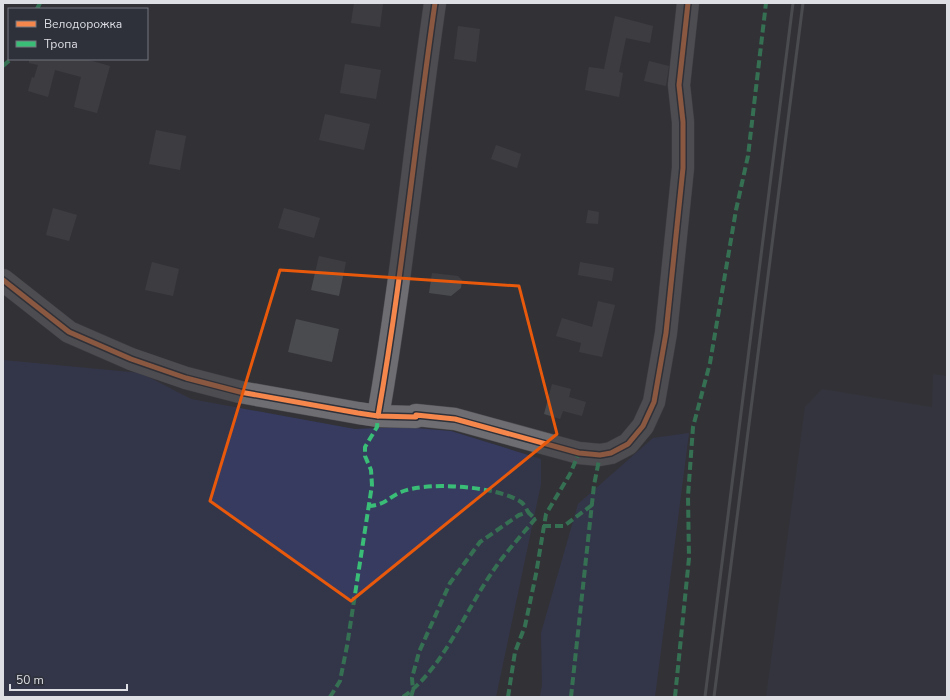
<svg xmlns="http://www.w3.org/2000/svg" width="950" height="700" viewBox="0 0 950 700" font-family="'Nunito Sans',sans-serif">
	<style>
		.built { fill: #363947 }
		.green { fill: #373b60 }
		.building { fill: #4a4b4f }
		.lines { fill: none; stroke-linecap: round; stroke-linejoin: round }
		.minor-casing { stroke: #4e4e52; stroke-width: 23 }
		.minor { stroke: #6e6e72; stroke-width: 22 }
		.rail { stroke: #696a6e; stroke-width: 3 }
		.quiet { stroke: #3abd76; stroke-width: 4; stroke-dasharray: 8 4; stroke-linecap: butt }
		.cycleway-casing { stroke: #2f313a; stroke-width: 8 }
		.cycleway { stroke: #f5874c; stroke-width: 5 }
		.marked { fill: none; stroke: #e8590c; stroke-width: 3; stroke-linejoin: round }
	</style>
	<rect width="100%" height="100%" fill="#323237"/>
	<polygon class="built" points="933,374 947,376 947,697 766,697 805,407 822,389 932,407"/>
	<g class="green">
		<polygon points="3,360 141,373 191,399 355,429 404,427 451,431 541,459 541,484 496,697 3,697"/>
		<polygon points="689,433 655,697 540,697 542,685 541,633 578,504 653,438"/>
	</g>
	<g class="building">
		<polygon points="354,3 383,4 380,27 351,23"/>
		<polygon points="615,16 653,26 650,43 626,38 619,72 623,73 619,97 585,90 589,67 604,69"/>
		<polygon points="458,26 480,29 476,62 454,59"/>
		<polygon points="29,59 85,59 110,66 97,113 74,107 81,77 55,70 48,97 28,91 32,77 34,78 38,65 29,63"/>
		<polygon points="649,61 669,66 666,86 644,81"/>
		<polygon points="345,64 381,70 376,99 340,93"/>
		<polygon points="325,114 370,124 364,150 319,140"/>
		<polygon points="156,130 186,136 180,170 149,164"/>
		<polygon points="496,145 521,154 517,168 491,159"/>
		<polygon points="53,208 77,215 69,241 46,235"/>
		<polygon points="284,208 320,218 314,238 278,228"/>
		<polygon points="588,210 599,212 598,224 586,223"/>
		<polygon points="319,256 346,262 339,296 311,290"/>
		<polygon points="152,262 179,269 173,296 145,290"/>
		<polygon points="580,262 614,268 612,281 578,275"/>
		<polygon points="432,273 458,276 462,280 461,288 451,296 429,293"/>
		<polygon points="598,301 615,305 602,357 579,352 581,343 556,336 562,318 592,327"/>
		<polygon points="296,319 339,329 332,362 288,352"/>
		<polygon points="552,384 571,389 569,397 586,402 582,416 563,411 560,419 544,414"/>
	</g>
	<g class="lines">
		<g class="minor-casing">
			<g id="minor">
				<polyline points="3,280 69,332 131,359 186,378 240,392 358,413 378,416 416,417 416,415 455,419 579,453 600,455 611,453 628,444 643,426 654,402 666,333 683,168 683,122 679,85 688,3"/>
				<path d="M378 416C402 279 415 141 435 3"/>
			</g>
		</g>
		<use href="#minor" class="minor"/>
		<g class="rail">
			<polyline points="705,697 793,3"/>
			<polyline points="714,697 803,3"/>
		</g>
		<g class="quiet">
			<polyline points="37,9 40,3"/>
			<polyline points="3,66 11,59"/>
			<path d="M368 506C386 505 387 498 401 492 426 481 498 486 521 502 524 504 526 508 528 512"/>
			<polyline points="543,526 564,526 592,505"/>
			<polyline points="330,697 340,681 347,646 372,485 371,470 365,456 365,447 377,427 378,416"/>
			<path d="M403 697C443 669 465 611 493 571 505 553 521 536 535 519L539 517"/>
			<polyline points="411,697 413,690 412,678 419,652 450,583 480,542 519,515 528,512 535,519"/>
			<polyline points="508,697 515,652 525,626 536,574 546,514 570,474 579,453"/>
			<polyline points="571,697 594,485 600,455"/>
			<polyline points="675,697 689,558 688,496 693,427 710,363 736,210 748,156 766,3"/>
		</g>
		<g class="cycleway-casing">
			<g id="cycleway">
				<polyline points="3,280 69,332 131,359 186,378 240,392 358,413 378,416 416,417 416,415 455,419 579,453 600,455 611,453 628,444 643,426 654,402 666,333 683,168 683,122 679,85 688,3"/>
				<path d="M378 416C402 279 415 141 435 3"/>
			</g>
		</g>
		<use href="#cycleway" class="cycleway"/>
	</g>
	<path d="M0 0H950V700H0ZM280 270 519 286 557 434 351 601 210 501Z" fill="#323237" fill-opacity=".55" fill-rule="evenodd"/>
	<path class="marked" d="M280 270 519 286 557 434 351 601 210 501Z"/>
	<rect width="950" height="700" fill="none" stroke="#dedfe5" stroke-width="8"/>
	<rect x="8" y="8" width="140" height="52" fill="#2f313a" stroke="#75777e"/>
	<rect x="16" y="21" width="20" height="6" fill="#f5874c" stroke="#75777e"/>
	<text x="44" y="28" font-size="12" fill="#dedfe5">Велодорожка</text>
	<rect x="16" y="41" width="20" height="6" fill="#3abd76" stroke="#75777e"/>
	<text x="44" y="48" font-size="12" fill="#dedfe5">Тропа</text>
	<path d="M10 684v6h117v-6" fill="none" stroke="#dedfe5" stroke-width="2"/>
	<text x="16" y="684" font-size="12" fill="#dedfe5" stroke="#2f313a" stroke-width="3" paint-order="stroke">50 m</text>
</svg>
